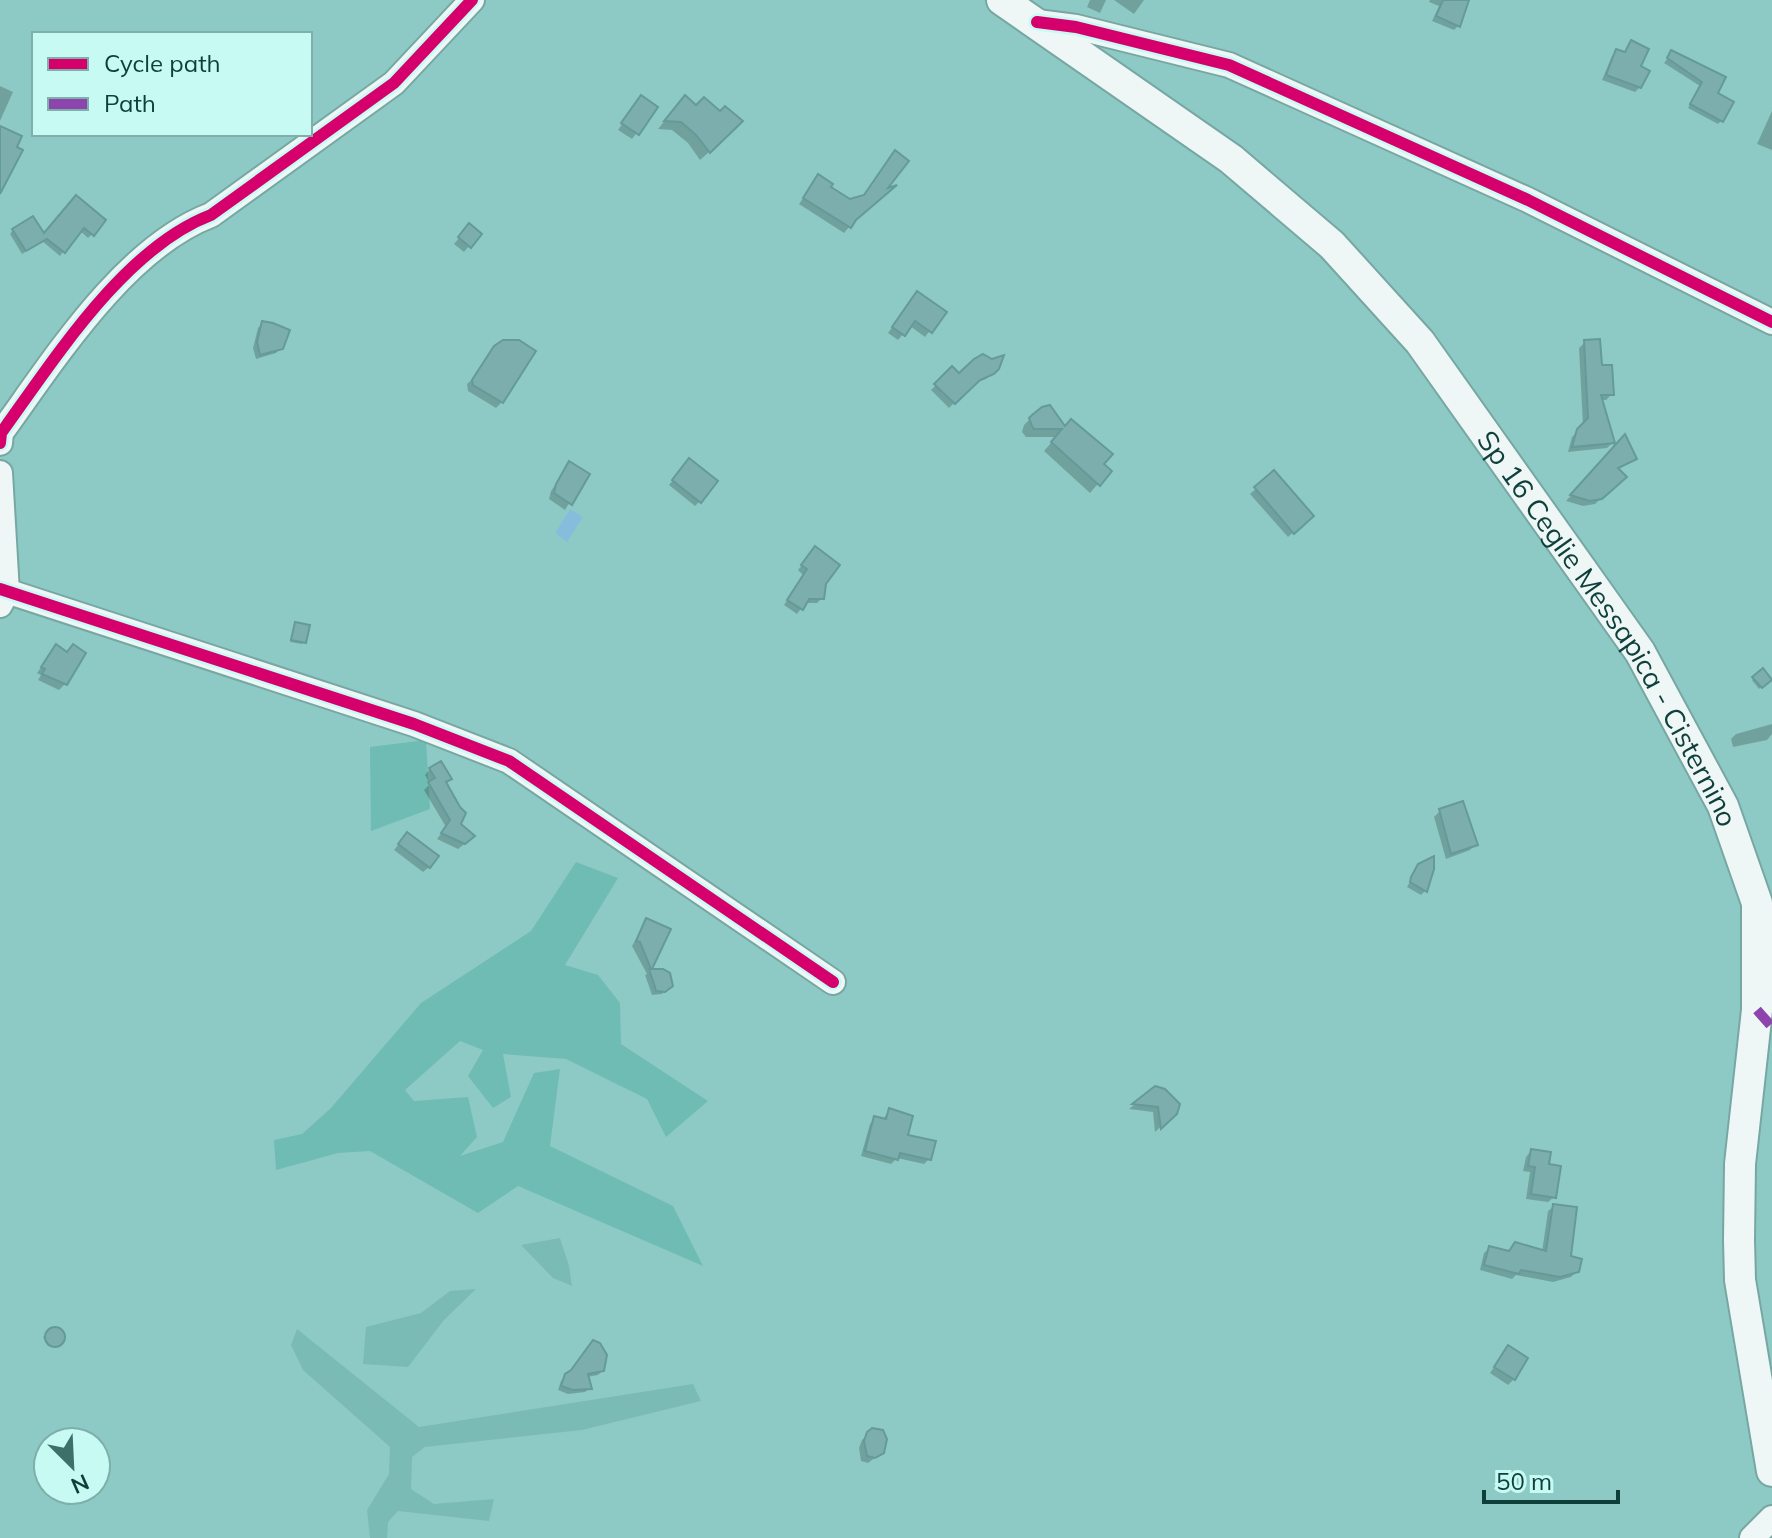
<svg xmlns="http://www.w3.org/2000/svg" width="1772" height="1538" viewBox="0 0 1772 1538" font-family="Mulish,sans-serif">
	<style>
		.green { fill: #7bbbb5 }
		.forest { fill: #6fbcb5 }
		.water { fill: #87bddc }
		.shadow { fill: #0003 }
		.building { fill: #7daeae; stroke: #659a9a; stroke-width: 2 }
		.lines { fill: none; stroke-linecap: round; stroke-linejoin: round }
		.minor-casing { stroke: #76a7a3; stroke-width: 28 }
		.major-casing { stroke: #76a7a3; stroke-width: 34 }
		.minor { stroke: #eef7f6; stroke-width: 24 }
		.major { stroke: #eef7f6; stroke-width: 30 }
		.quiet { stroke: #8e44ad; stroke-width: 10; stroke-dasharray: 20 10; stroke-linecap: butt }
		.cycleway-casing { stroke: #c8faf4; stroke-width: 17 }
		.cycleway { stroke: #d6006c; stroke-width: 12 }
		.labels { text-anchor: middle; dominant-baseline: central; stroke-width: 7; stroke-linejoin: round; paint-order: stroke }
		.street-label { font-size: 28px; fill: #0e3f3b; stroke: #c8faf4 }
	</style>
	<rect width="100%" height="100%" fill="#8ecac5"/>
	<g class="green">
		<polygon points="560,1238 569,1266 572,1286 553,1278 521,1245"/>
		<polygon points="476,1289 444,1320 408,1367 363,1364 366,1327 421,1313 450,1291"/>
		<polygon points="297,1329 419,1427 693,1384 701,1401 582,1430 425,1447 412,1457 411,1489 434,1504 494,1499 489,1521 398,1511 388,1522 387,1538 370,1538 367,1510 389,1474 390,1447 303,1370 291,1345"/>
	</g>
	<g class="forest">
		<polygon points="426,740 430,809 371,831 370,747"/>
		<polygon points="576,862 618,878 565,965 598,975 620,1003 621,1044 708,1101 666,1137 647,1099 566,1059 503,1054 511,1097 493,1108 468,1076 483,1050 460,1041 405,1090 414,1101 468,1097 477,1137 460,1156 503,1142 534,1073 560,1069 550,1146 673,1206 703,1266 518,1186 478,1213 370,1151 338,1153 276,1170 274,1140 302,1134 331,1108 421,1003 531,931"/>
	</g>
	<polygon class="water" points="570,509 583,517 567,542 555,533"/>
	<g class="shadow">
		<polygon points="1090,0 1106,0 1100,13 1087,7"/>
		<polygon points="1114,0 1144,0 1134,14"/>
		<polygon points="1430,0 1468,0 1458,26 1454,30 1432,21 1439,6 1429,2"/>
		<polygon points="1631,43 1640,87 1635,92 1602,80 1612,56 1617,51 1623,54"/>
		<polygon points="1672,53 1715,94 1722,120 1718,124 1688,108 1700,86 1664,63"/>
		<polygon points="0,86 13,92 0,121"/>
		<polygon points="636,103 656,107 632,139 618,130"/>
		<polygon points="677,106 726,137 700,160 688,143 672,130 658,129"/>
		<polygon points="1772,111 1772,150 1757,144"/>
		<polygon points="818,177 828,187 850,201 863,197 854,221 844,233 799,204"/>
		<polygon points="76,198 92,234 88,238 79,230 60,256 42,241 22,254 10,234 13,230 43,236"/>
		<polygon points="464,232 479,234 464,252 454,244"/>
		<polygon points="912,299 944,312 925,337 910,326 898,340 888,333"/>
		<polygon points="263,323 281,348 276,353 256,359 253,348 258,328"/>
		<polygon points="1585,342 1612,394 1606,400 1600,400 1612,443 1607,448 1568,452 1572,437 1583,426 1579,348"/>
		<polygon points="997,368 986,379 973,384 949,408 931,390 952,369 959,375"/>
		<polygon points="481,371 502,402 496,408 468,391 467,384"/>
		<polygon points="1033,416 1064,428 1109,471 1090,493 1044,451 1056,437 1026,437 1022,432 1024,425"/>
		<polygon points="1624,438 1634,459 1617,470 1624,477 1595,504 1583,506 1566,501"/>
		<polygon points="570,464 587,474 565,510 549,499 551,491"/>
		<polygon points="685,465 700,501 695,506 669,485"/>
		<polygon points="1273,473 1306,521 1288,537 1250,494"/>
		<polygon points="811,554 822,598 817,603 805,603 797,614 784,605 803,575 798,570"/>
		<polygon points="295,624 304,642 302,644 290,642"/>
		<polygon points="56,647 67,654 65,684 59,690 38,680 41,675 37,673"/>
		<polygon points="1763,671 1770,679 1759,689 1752,680"/>
		<polygon points="1772,724 1772,734 1767,740 1733,747 1731,739 1736,734"/>
		<polygon points="430,769 445,783 467,842 458,849 437,839 446,827 424,790 430,784 425,775"/>
		<polygon points="1440,811 1475,844 1470,850 1446,859 1434,817"/>
		<polygon points="402,840 429,867 423,872 394,850"/>
		<polygon points="1419,866 1432,869 1425,891 1421,895 1407,887"/>
		<polygon points="646,921 668,930 648,971 662,971 670,985 662,994 652,995 645,975 647,974 632,946"/>
		<polygon points="1155,1088 1175,1113 1155,1132 1153,1112 1129,1109"/>
		<polygon points="889,1110 905,1136 929,1159 924,1164 897,1158 891,1164 861,1156 870,1124 875,1118 883,1120"/>
		<polygon points="1531,1151 1547,1166 1554,1197 1548,1202 1526,1199 1530,1172 1523,1171 1526,1157"/>
		<polygon points="1554,1206 1569,1257 1577,1271 1571,1277 1553,1282 1516,1275 1512,1279 1480,1270 1484,1253 1490,1248 1508,1253 1516,1244 1542,1252 1548,1211"/>
		<polygon points="53,1331 63,1334 62,1340 55,1347 48,1346 43,1337"/>
		<polygon points="1508,1347 1514,1379 1508,1385 1490,1373"/>
		<polygon points="603,1370 598,1375 587,1377 590,1388 585,1392 568,1394 558,1390 561,1381 569,1374"/>
		<polygon points="868,1434 880,1454 868,1463 861,1461 859,1448 862,1440"/>
	</g>
	<g class="building">
		<polygon points="1443,0 1469,0 1460,27 1436,16"/>
		<polygon points="1631,40 1649,49 1641,66 1650,71 1641,88 1606,75 1616,49 1625,52"/>
		<polygon points="1671,50 1726,77 1718,93 1734,102 1723,122 1690,104 1702,82 1667,58"/>
		<polygon points="641,95 658,107 639,135 621,123"/>
		<polygon points="685,95 696,105 704,97 720,111 725,106 743,121 710,153 696,135 681,122 664,121"/>
		<polygon points="0,126 22,136 17,147 23,150 0,194"/>
		<polygon points="895,150 909,161 888,188 897,185 856,220 851,228 803,198 818,174 833,184 831,187 850,199 864,195"/>
		<polygon points="76,195 106,220 94,236 84,228 65,253 47,239 26,251 12,229 33,216 44,233"/>
		<polygon points="469,223 482,234 471,248 458,237"/>
		<polygon points="917,291 947,312 932,333 915,321 905,336 892,327"/>
		<polygon points="262,321 273,323 290,330 283,349 260,355 257,342"/>
		<polygon points="1600,339 1602,365 1612,365 1614,395 1601,395 1615,443 1572,447 1577,429 1588,418 1584,340"/>
		<polygon points="503,340 519,340 536,351 503,403 473,385 472,380 494,346"/>
		<polygon points="983,354 992,359 1004,355 999,369 994,374 980,380 955,404 934,384 952,366 959,373 974,359"/>
		<polygon points="1050,405 1065,426 1071,419 1113,454 1104,464 1112,471 1100,486 1051,442 1062,429 1034,429 1032,426 1029,418 1032,415 1042,407"/>
		<polygon points="1625,434 1637,459 1618,468 1627,477 1602,499 1590,501 1570,495"/>
		<polygon points="689,458 718,481 701,503 672,480"/>
		<polygon points="569,461 590,474 572,505 554,493 556,484"/>
		<polygon points="1274,470 1314,516 1294,534 1254,487"/>
		<polygon points="815,546 840,565 826,584 824,599 809,599 803,610 787,600 807,569 801,565"/>
		<polygon points="295,622 310,625 306,643 291,640"/>
		<polygon points="56,644 67,652 73,644 86,653 67,685 42,674 45,669 41,667"/>
		<polygon points="1763,668 1772,680 1762,688 1752,677"/>
		<polygon points="441,761 452,779 446,782 460,807 466,813 461,824 475,836 465,844 441,833 450,820 428,782 435,778 429,768"/>
		<polygon points="1463,801 1478,845 1451,854 1439,809"/>
		<polygon points="407,832 439,856 430,868 398,844"/>
		<polygon points="1434,856 1434,869 1427,892 1410,882 1411,877 1418,864"/>
		<polygon points="646,918 671,929 652,969 663,969 670,973 673,986 665,992 656,991 655,987 649,969 651,969 640,942 636,941"/>
		<polygon points="1155,1086 1165,1089 1180,1104 1177,1114 1161,1129 1158,1107 1132,1104"/>
		<polygon points="889,1108 913,1116 908,1135 936,1141 931,1160 900,1153 898,1160 865,1151 874,1116 886,1119"/>
		<polygon points="1531,1149 1551,1152 1549,1164 1561,1166 1556,1198 1531,1194 1535,1167 1528,1166"/>
		<polygon points="1553,1204 1577,1207 1571,1256 1582,1259 1579,1272 1560,1277 1521,1270 1519,1274 1484,1265 1489,1246 1509,1251 1515,1242 1546,1251"/>
		<circle cx="55" cy="1337" r="10"/>
		<polygon points="593,1340 600,1343 607,1355 604,1371 588,1374 592,1389 573,1390 561,1386 565,1374 571,1370"/>
		<polygon points="1508,1345 1528,1358 1515,1380 1494,1367"/>
		<polygon points="872,1428 883,1430 887,1439 884,1453 875,1458 867,1456 864,1441 867,1432"/>
	</g>
	<g class="lines">
		<g class="minor-casing">
			<g id="minor">
				<polyline points="1037,22 1076,27 1229,65 1528,200 1772,322"/>
				<path d="M0 443 1 433C54 360 124 248 211 215L394 83 472 0"/>
				<polyline points="0,473 7,592 0,605"/>
				<polyline points="0,589 414,724 509,761 833,982"/>
				<polyline points="1752,1538 1772,1518"/>
			</g>
		</g>
		<g class="major-casing">
			<g id="major">
				<path id="s1" d="M1002 0 1231 159 1332 245 1420 342 1640 652 1723 806 1757 903V1010L1740 1164 1739 1240 1740 1280 1772 1471"/>
			</g>
		</g>
		<use href="#minor" class="minor"/>
		<use href="#major" class="major"/>
		<polyline class="quiet" points="1757,1010 1772,1027"/>
		<g class="cycleway-casing">
			<g id="cycleway">
				<polyline points="1037,22 1076,27 1229,65 1528,200 1772,322"/>
				<path d="M0 443 1 433C54 360 124 248 211 215L394 83 472 0"/>
				<polyline points="0,589 414,724 509,761 833,982"/>
			</g>
		</g>
		<use href="#cycleway" class="cycleway"/>
	</g>
	<g class="labels">
		<g class="street-label">
			<text stroke="none"><textPath href="#s1" startOffset="886">Sp 16 Ceglie Messapica - Cisternino</textPath></text>
		</g>
	</g>
	<rect x="32" y="32" width="280" height="104" fill="#c8faf4" stroke="#7eafaa" stroke-width="2"/>
	<rect x="48" y="58" width="40" height="12" fill="#d6006c" stroke="#7eafaa" stroke-width="2"/>
	<text x="104" y="72" font-size="24" fill="#0e3f3b">Cycle path</text>
	<rect x="48" y="98" width="40" height="12" fill="#8e44ad" stroke="#7eafaa" stroke-width="2"/>
	<text x="104" y="112" font-size="24" fill="#0e3f3b">Path</text>
	<g transform="translate(72 1466) rotate(156)"><circle r="38" fill="#c8faf4" stroke="#7eafaa" stroke-width="2"/>
	<path d="M0-6L14 30L0 20L-14 30Z" fill="#3b706b"/>
	<text y="-12" font-size="22" font-weight="bold" text-anchor="middle" fill="#0e3f3b">N</text>
	</g>
	<path d="M1484 1490v12h134v-12" fill="none" stroke="#0e3f3b" stroke-width="4"/>
	<text x="1496" y="1490" font-size="24" fill="#0e3f3b" stroke="#c8faf4" stroke-width="6" paint-order="stroke">50 m</text>
</svg>
